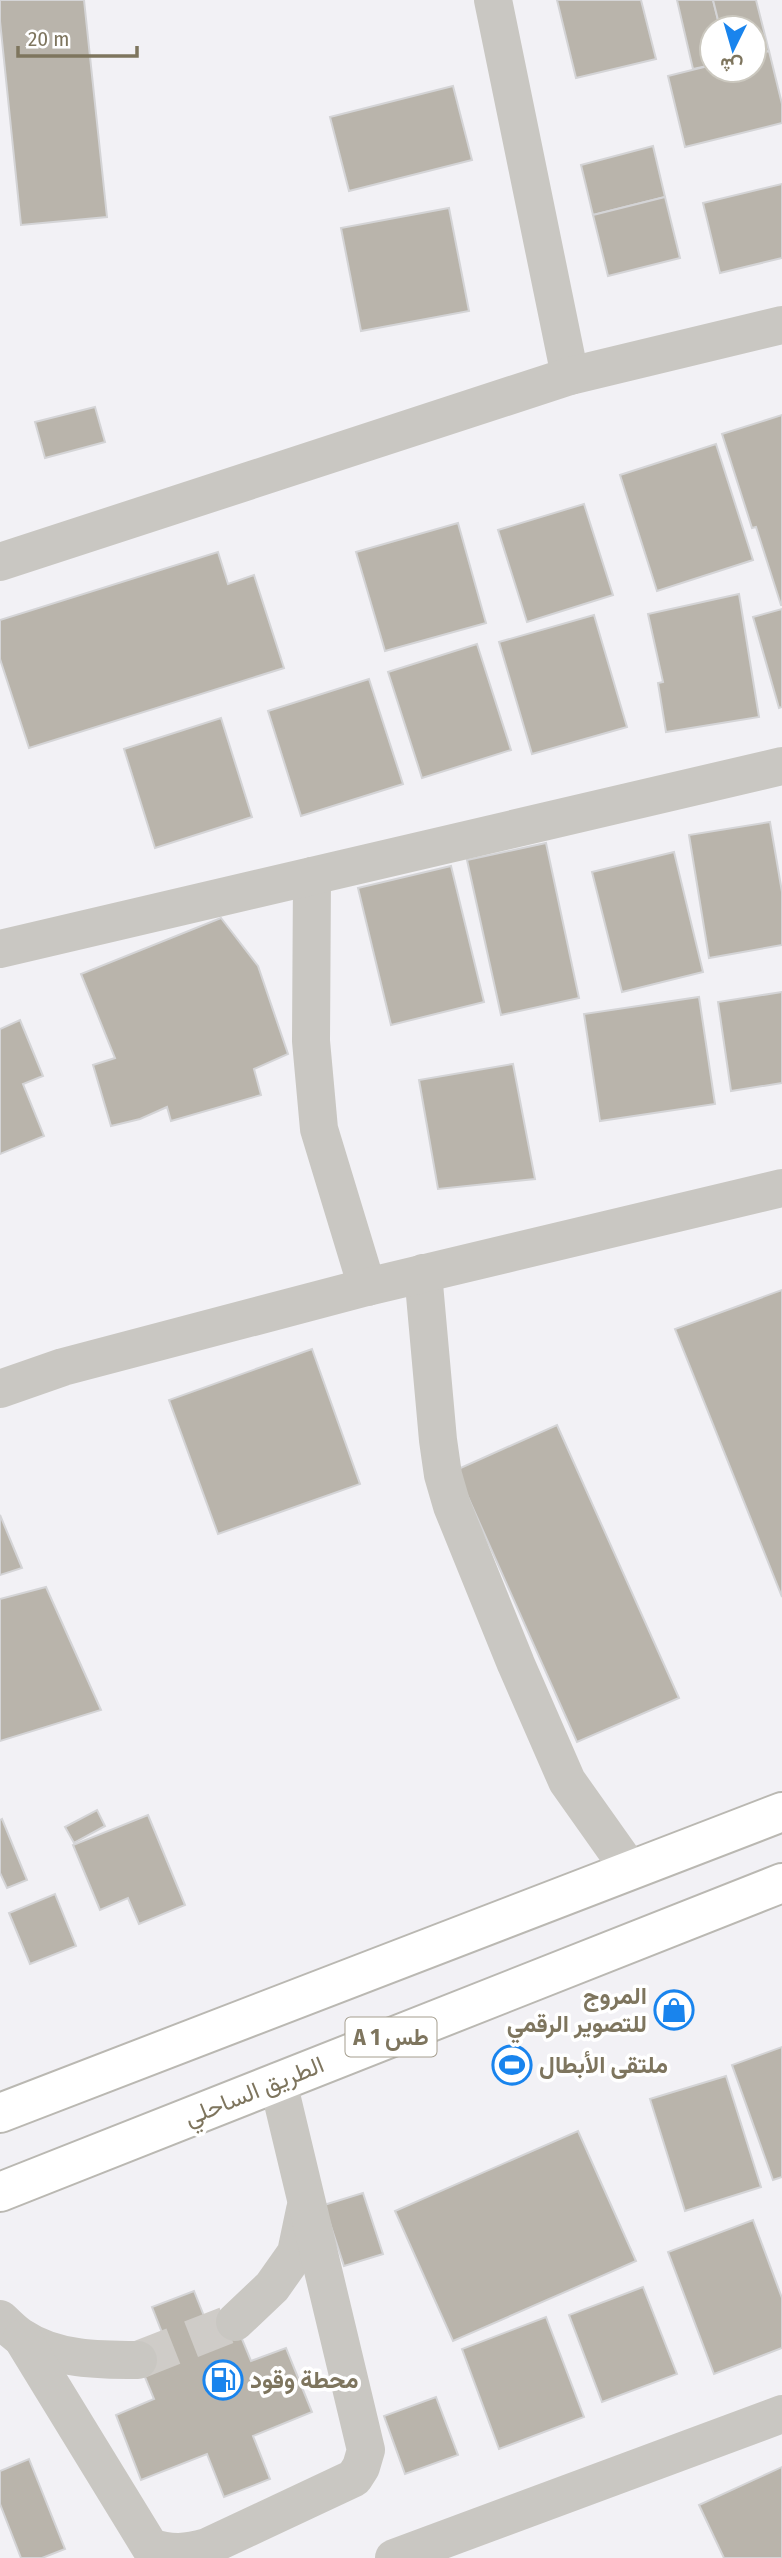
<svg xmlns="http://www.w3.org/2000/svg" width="782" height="2558" viewBox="0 0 782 2558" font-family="'Fira Sans Condensed',Vazirmatn,sans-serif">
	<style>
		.building { fill: #b9b4ab; stroke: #d4d4d6; stroke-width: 2 }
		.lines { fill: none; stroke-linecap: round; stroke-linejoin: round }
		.minor-tunnel { stroke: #cfccc8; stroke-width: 38; stroke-dasharray: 38 19; stroke-linecap: butt }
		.highway-casing { stroke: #bab8b2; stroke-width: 42 }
		.minor { stroke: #c9c7c2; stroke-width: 38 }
		.highway { stroke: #fff; stroke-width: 38 }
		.labels { text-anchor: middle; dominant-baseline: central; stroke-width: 7; stroke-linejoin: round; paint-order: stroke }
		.shield { fill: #fff; stroke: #a59e8e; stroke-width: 2 }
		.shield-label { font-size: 23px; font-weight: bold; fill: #7e755e }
		.poi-label { font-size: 24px; font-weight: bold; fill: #7e755e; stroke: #fff; text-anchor: start }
		.street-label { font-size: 24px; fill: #7e755e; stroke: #fff }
	</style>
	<rect width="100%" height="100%" fill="#f2f1f5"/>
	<g class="building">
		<polygon points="0,0 84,0 107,217 21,225 0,21"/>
		<polygon points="557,0 641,0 656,59 576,78"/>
		<polygon points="677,0 713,0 720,28 712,28 712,65 693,69"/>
		<polygon points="713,0 756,0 769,51 754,55 754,28 720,28"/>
		<polygon points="769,51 782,104 782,123 685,147 668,76 712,65 712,70 754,70 754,55"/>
		<polygon points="453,86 472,160 349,191 330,117"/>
		<polygon points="653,146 665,197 593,215 581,165"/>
		<polygon points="782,184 782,258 720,273 703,203"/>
		<polygon points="665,197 680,258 608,276 593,215"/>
		<polygon points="449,208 469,311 361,331 341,228"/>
		<polygon points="95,407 105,442 45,458 35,422"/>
		<polygon points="782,415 782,605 781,605 756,527 752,528 722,434"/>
		<polygon points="716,444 753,560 657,591 620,475"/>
		<polygon points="584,504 613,595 527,622 498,530"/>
		<polygon points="458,523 486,623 385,651 356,552"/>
		<polygon points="218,552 228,584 254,575 284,668 29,748 0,659 0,620"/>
		<polygon points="739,594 759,717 666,732 658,683 663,682 648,614"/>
		<polygon points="782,609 782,707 779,708 753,617"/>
		<polygon points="594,615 627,727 532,754 499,642"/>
		<polygon points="477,644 511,750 422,778 388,672"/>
		<polygon points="369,679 403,784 301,816 268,711"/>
		<polygon points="221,718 252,817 155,848 124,749"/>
		<polygon points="770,822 782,892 782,945 709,958 689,835"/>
		<polygon points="546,843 579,998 501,1015 467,860"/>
		<polygon points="674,852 703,972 622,992 592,872"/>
		<polygon points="451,866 484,1002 391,1025 358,888"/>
		<polygon points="221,918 258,966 288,1054 254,1069 261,1095 171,1121 167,1107 140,1119 111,1126 93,1065 115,1058 81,974"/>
		<polygon points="782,992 782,1083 731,1091 718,1002"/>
		<polygon points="699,997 715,1104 600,1121 584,1014"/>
		<polygon points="20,1020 43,1076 23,1084 44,1136 0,1154 0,1029"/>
		<polygon points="513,1064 535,1179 438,1189 419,1080"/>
		<polygon points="782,1290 782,1597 675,1329"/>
		<polygon points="312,1349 360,1484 218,1534 169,1400"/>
		<polygon points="557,1425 679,1698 577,1742 456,1470"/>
		<polygon points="0,1515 22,1568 0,1575"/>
		<polygon points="46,1587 101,1710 0,1741 0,1599"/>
		<polygon points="97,1810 105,1826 74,1843 65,1827"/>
		<polygon points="148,1815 185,1905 139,1924 128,1898 100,1910 73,1845"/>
		<polygon points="2,1819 27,1880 7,1888 0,1873 0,1820"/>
		<polygon points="55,1894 76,1946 30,1964 9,1913"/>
		<polygon points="782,2047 782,2177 773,2180 732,2065"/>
		<polygon points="726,2076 761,2187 685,2211 650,2099"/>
		<polygon points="578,2131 636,2261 453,2341 395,2211"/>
		<polygon points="363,2193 383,2254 344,2266 324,2205"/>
		<polygon points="753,2220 782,2298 782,2348 714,2374 668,2252"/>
		<polygon points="643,2287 677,2374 602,2402 569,2315"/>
		<polygon points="194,2291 210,2331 235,2322 251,2361 286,2348 312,2412 253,2436 270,2479 224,2497 207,2454 141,2480 116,2415 154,2399 138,2360 168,2348 152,2307"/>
		<polygon points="546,2317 584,2417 499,2449 462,2349"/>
		<polygon points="436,2397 458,2455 405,2474 384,2416"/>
		<polygon points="29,2459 65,2549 42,2558 21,2558 0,2504 0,2471"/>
		<polygon points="782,2467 782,2558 724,2558 699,2505"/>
	</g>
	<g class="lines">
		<polyline class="minor-tunnel" points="138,2360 235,2322"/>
		<g class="highway-casing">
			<g id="highway">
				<polyline points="0,2113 782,1812"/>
				<polyline points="0,2192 782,1883"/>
			</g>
		</g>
		<g class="minor">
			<polyline points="493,0 570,376"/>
			<polyline points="0,562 570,376 782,325"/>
			<polyline points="312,876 311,1041 319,1129 367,1287"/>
			<polyline points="0,949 782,766"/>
			<polyline points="423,1273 438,1440 443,1475 452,1506 516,1664 567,1781 630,1870"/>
			<polyline points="0,1389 63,1367 367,1287 782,1188"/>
			<path d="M0 2319C7 2325 13 2332 21 2337 55 2360 99 2360 138 2360"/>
			<polyline points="235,2322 272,2287 296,2253 305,2210"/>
			<path d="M22 2338 150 2547C171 2554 186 2553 207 2547L354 2478 361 2467 366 2450 278 2082"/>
			<polyline points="394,2558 782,2414"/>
		</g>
		<use href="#highway" class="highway"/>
	</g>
	<defs>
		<g id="shop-ring" transform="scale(2.0125)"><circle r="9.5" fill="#fff" stroke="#1984ed" stroke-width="1.5"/><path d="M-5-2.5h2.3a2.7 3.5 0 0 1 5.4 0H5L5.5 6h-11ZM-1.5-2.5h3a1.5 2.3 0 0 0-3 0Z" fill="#1984ed"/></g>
		<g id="stadium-ring" transform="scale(2.0125)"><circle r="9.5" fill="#fff" stroke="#1984ed" stroke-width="1.5"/><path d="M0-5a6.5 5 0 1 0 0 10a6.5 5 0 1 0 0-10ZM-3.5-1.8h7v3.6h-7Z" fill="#1984ed"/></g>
		<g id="fuel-ring" transform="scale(2.0125)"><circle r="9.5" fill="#fff" stroke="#1984ed" stroke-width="1.5"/><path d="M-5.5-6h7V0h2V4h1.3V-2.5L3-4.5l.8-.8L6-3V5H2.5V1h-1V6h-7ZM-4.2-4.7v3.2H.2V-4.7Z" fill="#1984ed"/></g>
	</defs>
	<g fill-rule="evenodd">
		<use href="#shop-ring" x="674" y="2010"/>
		<use href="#stadium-ring" x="512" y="2065"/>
		<use href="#fuel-ring" x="223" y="2380"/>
	</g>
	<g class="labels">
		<rect class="shield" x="345.5" y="2017.5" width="91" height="39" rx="5"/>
		<g class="shield-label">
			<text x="391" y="2037">A 1 طس</text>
		</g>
		<g class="poi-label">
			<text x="647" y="1996" text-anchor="end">المروج<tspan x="647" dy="28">للتصوير الرقمي</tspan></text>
			<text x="539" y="2065">ملتقى الأبطال</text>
			<text x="250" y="2380">محطة وقود</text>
		</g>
		<g class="street-label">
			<text transform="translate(254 2091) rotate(-22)">الطريق الساحلي</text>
		</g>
	</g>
	<g transform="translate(733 49) rotate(185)"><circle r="33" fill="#ffffff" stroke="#cbc8bf" stroke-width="2"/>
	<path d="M0-5L12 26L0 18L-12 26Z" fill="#1984ed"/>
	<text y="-10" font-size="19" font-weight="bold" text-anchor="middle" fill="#7e755e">ش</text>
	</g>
	<path d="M18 46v10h119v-10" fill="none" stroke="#7e755e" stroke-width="3.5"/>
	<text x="28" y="46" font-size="21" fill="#7e755e" stroke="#ffffff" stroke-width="5" paint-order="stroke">20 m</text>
</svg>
